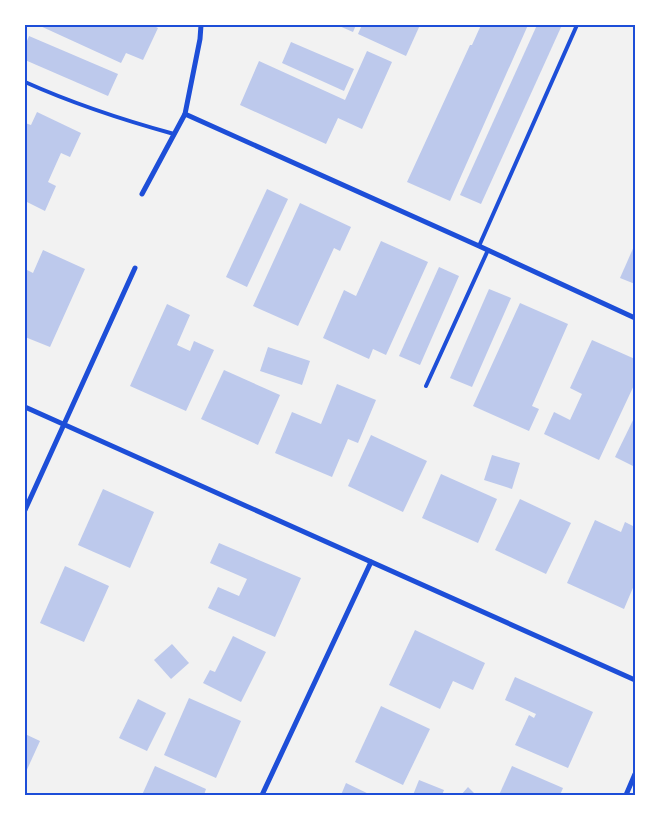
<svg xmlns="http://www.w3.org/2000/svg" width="660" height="820" viewBox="0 0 660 820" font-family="Jost,sans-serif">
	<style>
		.building { fill: #bdc9ec }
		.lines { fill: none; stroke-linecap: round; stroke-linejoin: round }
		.service { stroke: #1d4ed8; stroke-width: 4 }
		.minor { stroke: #1d4ed8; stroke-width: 5 }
		.neatline { fill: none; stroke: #1d4ed8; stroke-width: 2 }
	</style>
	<rect width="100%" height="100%" fill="#f2f2f2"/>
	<g class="building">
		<polygon points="38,25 152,25 158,28 143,60 126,53 121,63"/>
		<polygon points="337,25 356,25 353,32"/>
		<polygon points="362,25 420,25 406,56 358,34"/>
		<polygon points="481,25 528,25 450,201 407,182 470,45 472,45"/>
		<polygon points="537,25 562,25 481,204 460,195"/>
		<polygon points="29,36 118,74 108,96 25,60 25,46"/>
		<polygon points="291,42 354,69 344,91 282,63"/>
		<polygon points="367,51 392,62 362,129 338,118 326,144 240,105 259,61 345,100"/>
		<polygon points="37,112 81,133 70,157 61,153 48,182 56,186 45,211 25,201 25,123 31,125"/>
		<polygon points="267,189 288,199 247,287 226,277"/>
		<polygon points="300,203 351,227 340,251 334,248 298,326 253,306"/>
		<polygon points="381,241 428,262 386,355 373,349 369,359 323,338 344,290 356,296"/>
		<polygon points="635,244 635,284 620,278"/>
		<polygon points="43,250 85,269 50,347 25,337 25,269 33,273"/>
		<polygon points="439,267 459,276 420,365 399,356"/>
		<polygon points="489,289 511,298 472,387 450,378"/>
		<polygon points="520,303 568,324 532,406 539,409 529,431 473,406"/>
		<polygon points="167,304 190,315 177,345 190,351 194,341 214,350 186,411 130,386"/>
		<polygon points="592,340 635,359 635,383 599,460 544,434 554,412 570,420 582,394 570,388"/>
		<polygon points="268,347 310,361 302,385 260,371"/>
		<polygon points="224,370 280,395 258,445 201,419"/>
		<polygon points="337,384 376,400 358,443 348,439 332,477 275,453 292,412 321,424"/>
		<polygon points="635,416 635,467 615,457"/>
		<polygon points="371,435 427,461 403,512 348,486"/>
		<polygon points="492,455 520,463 512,489 484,480"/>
		<polygon points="441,474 497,499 478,543 422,518"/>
		<polygon points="103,489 154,512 130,568 78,545"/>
		<polygon points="520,499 571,523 546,574 495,550"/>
		<polygon points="595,520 621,532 625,522 635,527 635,583 624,609 567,583"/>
		<polygon points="219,543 301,578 275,637 208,608 218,587 239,596 247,579 210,563"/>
		<polygon points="65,566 109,586 84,642 40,623"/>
		<polygon points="415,630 485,663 473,690 453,681 440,709 389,685"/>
		<polygon points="233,636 266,652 241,702 203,683 210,670 215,672"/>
		<polygon points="172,644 189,663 171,679 154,660"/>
		<polygon points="515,677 593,712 568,768 515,745 529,715 534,718 536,714 505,700"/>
		<polygon points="189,698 241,721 216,778 164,755"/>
		<polygon points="138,699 166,713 147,751 119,738"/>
		<polygon points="381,706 430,729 403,785 355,762"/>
		<polygon points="25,734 40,741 25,774"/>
		<polygon points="155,766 206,789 204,795 142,795"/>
		<polygon points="512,766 563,788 560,795 499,795"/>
		<polygon points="419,780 444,790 442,795 413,795"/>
		<polygon points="346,783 371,795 341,795"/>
		<polygon points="468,787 476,795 461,795"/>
	</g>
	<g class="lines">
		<g class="service">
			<path d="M25 82C74 104 123 120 174 134"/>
			<polyline points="479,246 577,25"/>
			<polyline points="426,386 488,250"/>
		</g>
		<g class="minor">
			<polyline points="185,114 479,246 635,318"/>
			<polyline points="142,194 185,114 200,39 201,25"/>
			<polyline points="25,407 635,680"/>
			<polyline points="25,510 135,268"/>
			<polyline points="262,795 371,562"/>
			<polyline points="626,795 635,774"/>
		</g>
	</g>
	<rect width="660" height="820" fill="none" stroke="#ffffff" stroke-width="52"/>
	<rect x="26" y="26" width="608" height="768" class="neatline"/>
</svg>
